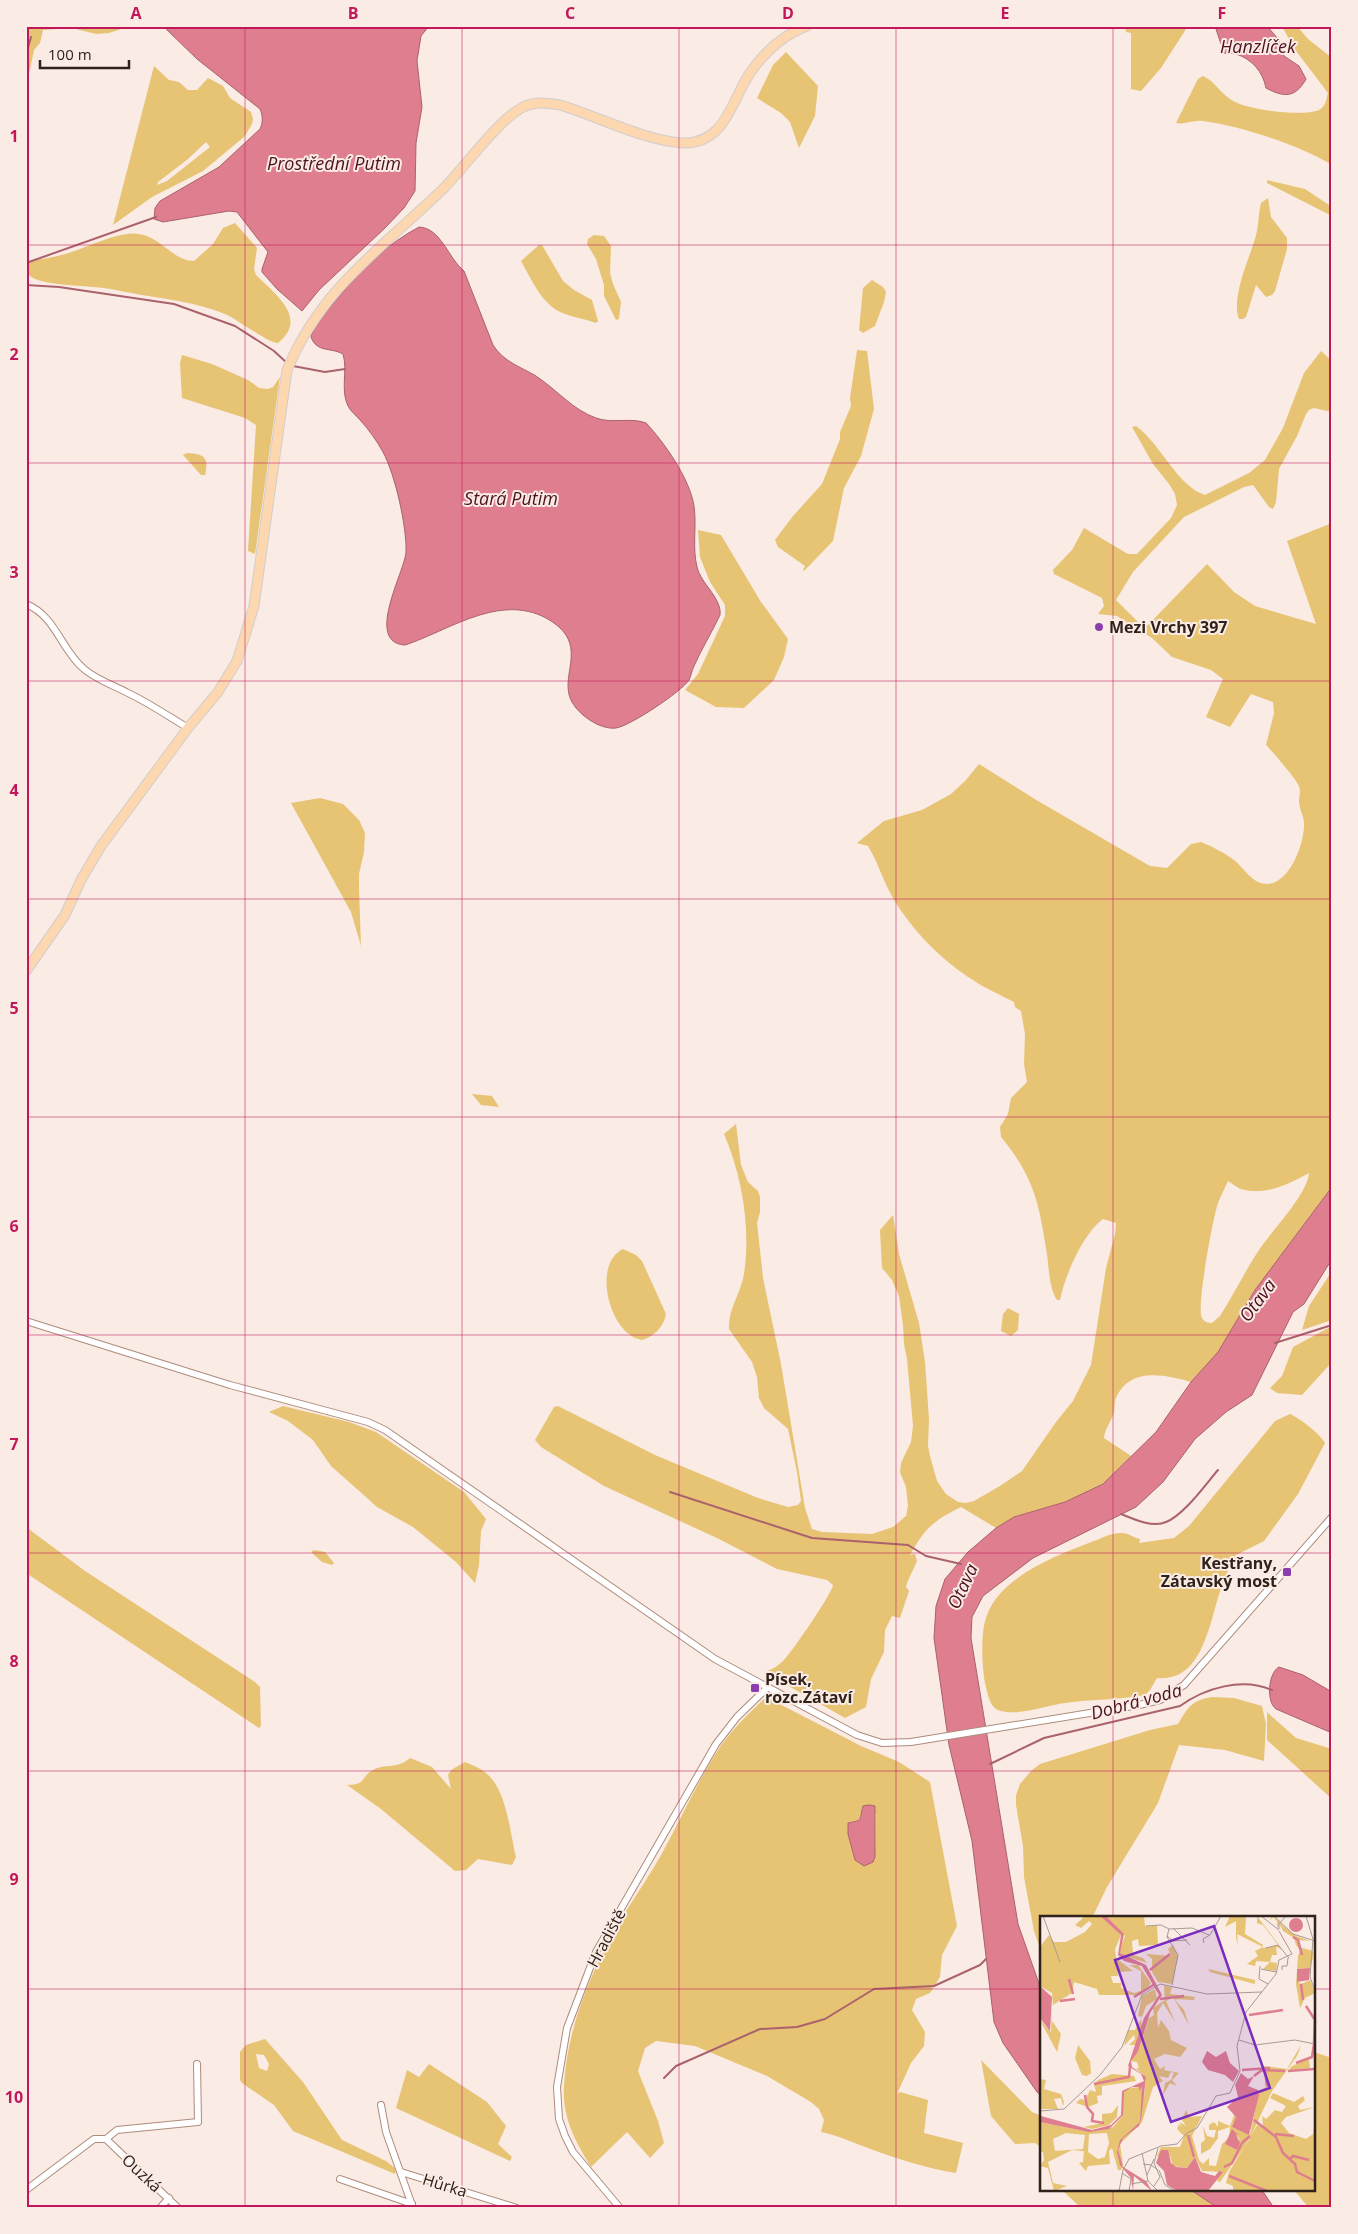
<svg xmlns="http://www.w3.org/2000/svg" width="1358" height="2234" viewBox="0 0 1358 2234" font-family="'Open Sans',sans-serif">
	<style>
		.green { fill: #e7c374; fill-rule: evenodd }
		.water { fill: #de7e8e; stroke: #aa626c }
		.lines { fill: none; stroke-linecap: round; stroke-linejoin: round }
		.stream { stroke: #aa626c; stroke-width: 2 }
		.minor-casing { stroke: #ae8c7c; stroke-width: 8 }
		.major-casing { stroke: #d1cecd; stroke-width: 11 }
		.minor { stroke: #fff; stroke-width: 6 }
		.major { stroke: #fdd7b0; stroke-width: 9 }
		.grid { fill: none; stroke: #c2185b; stroke-width: 1; stroke-opacity: 0.55 }
		.poi-dot { fill: #8b3eaf; stroke: #faebe4; stroke-width: 2 }
		.labels { text-anchor: middle; dominant-baseline: central; stroke-width: 4; stroke-linejoin: round; paint-order: stroke }
		.poi-label { font-size: 16px; font-weight: bold; fill: #2f221b; stroke: #faebe4; text-anchor: start }
		.street-label { font-size: 16px; fill: #2f221b; stroke: #faebe4 }
		.water-label { font-size: 18px; font-style: italic; fill: #4d1120; stroke: #faebe4 }
		.inset-river { fill: none; stroke: #de7e8e; stroke-width: 2.5 }
		.inset-road { fill: none; stroke: #a99b94; stroke-width: 1 }
		.view { fill: #7b2cbf; fill-opacity: 0.15; stroke: #7b2cbf; stroke-width: 2.5 }
		.inset-edge { fill: none; stroke: #2f221b; stroke-width: 2.5 }
		.neatline { fill: none; stroke: #c2185b; stroke-width: 2 }
		.grid-label { font-size: 16px; text-anchor: middle; font-weight: bold; fill: #c2185b }
	</style>
	<rect width="100%" height="100%" fill="#faebe4"/>
	<g class="green">
		<polygon points="26,26 131,26 109,33 96,34 72,28 43,30 40,43 34,50 26,88"/>
		<polygon points="1125,26 1188,26 1161,68 1141,91 1131,89 1131,33 1126,32"/>
		<path d="M1282 26H1297L1308 39 1332 58V165C1299 145 1241 126 1203 121 1193 120 1184 125 1176 123L1198 79 1203 76C1215 81 1222 96 1235 102 1251 110 1303 117 1319 110 1326 106 1326 100 1328 93L1293 47Z"/>
		<polygon points="786,52 818,86 815,116 799,148 790,122 781,113 757,98 773,65"/>
		<path d="M154 66 169 80 179 82 188 90H197L208 78 223 86 230 98 251 112 253 119 252 124 245 136 203 171 152 197 113 225ZM206 142 210 147 167 181 157 185 158 182 188 159Z"/>
		<polygon points="1267,180 1305,189 1332,207 1332,216 1267,183"/>
		<path d="M1268 198 1271 217 1287 238V249L1275 291 1272 295 1266 297 1256 285 1246 317 1243 319H1239C1231 299 1248 261 1254 242 1259 229 1258 215 1261 203Z"/>
		<path d="M235 223 257 248 254 269 256 275C275 294 309 318 278 343 269 344 237 319 225 314 191 300 152 298 116 290 97 285 43 287 30 276 26 272 26 267 26 262 39 259 52 258 65 254 84 249 120 230 139 234 161 237 173 261 194 261L213 244 223 228Z"/>
		<polygon points="594,235 604,236 611,246 610,273 613,284 621,302 619,319 616,320 604,296 604,285 596,259 587,244 588,239"/>
		<path d="M539 245H542L563 281 574 290 592 300 598 321 596 323C586 319 575 318 565 314 542 306 532 280 521 261Z"/>
		<polygon points="872,280 883,287 886,292 884,302 875,326 863,333 859,330 863,288"/>
		<polygon points="857,350 867,351 874,409 861,456 844,488 833,541 804,571 803,570 805,566 778,547 775,540 793,516 822,484 840,439 840,432 851,406 850,398"/>
		<path d="M1321 351 1332 361V412L1314 408 1309 410 1306 414 1297 436 1279 469 1276 502 1273 509 1269 507 1253 485 1244 487 1184 517 1133 572 1116 600 1141 625H1148L1207 564 1234 592 1255 606 1316 624 1287 541 1332 523V1187L1255 1290 1218 1352 1191 1382C1166 1375 1130 1366 1116 1398 1114 1402 1115 1408 1114 1413 1111 1422 1105 1428 1104 1438L1131 1456 1103 1484 1065 1502 1014 1517 996 1528 961 1507C933 1521 925 1528 910 1555L915 1554 917 1561 907 1583 906 1587 909 1591 900 1618 892 1616 885 1630 884 1652 871 1679 866 1707 845 1718 764 1672C772 1670 779 1665 784 1660 792 1652 833 1592 833 1585L827 1580 777 1569 719 1539 604 1486 541 1447 535 1440 554 1407 558 1406 655 1455 758 1498 788 1507 798 1505 801 1501 797 1472 788 1429 764 1408 759 1398 757 1377 752 1362 729 1329C728 1309 741 1293 744 1274 751 1229 742 1175 724 1134L736 1124 741 1165 748 1182 758 1191 760 1197V1212L757 1223 763 1278 781 1364 805 1508 812 1529 822 1532 872 1534 893 1527 906 1516 908 1506 906 1487 900 1472 901 1463 911 1442 913 1426 907 1359 904 1344 903 1325 899 1296 892 1280 882 1268 880 1230 893 1215 899 1254 919 1323 925 1362 929 1419 928 1446 930 1456 937 1481 946 1494 958 1502 966 1503 974 1501 1000 1486 1022 1471 1056 1422 1073 1401 1091 1365 1106 1268 1115 1234 1116 1223 1103 1219C1083 1234 1065 1275 1060 1300H1057C1049 1288 1049 1268 1047 1254 1039 1203 1034 1177 1001 1137L1000 1127 1008 1114 1011 1098 1027 1082 1024 1064 1025 1034 1021 1011 1015 1007 1014 1002C1001 995 986 989 973 980 941 960 912 930 893 898 883 881 878 862 868 846L857 843 884 821 922 810 951 794 966 780 979 764 1038 801 1150 866 1167 868 1191 844 1201 842C1211 846 1225 853 1234 860 1244 868 1252 884 1267 884 1290 884 1305 842 1304 823 1304 816 1299 809 1299 801 1299 796 1301 792 1299 786 1297 780 1271 750 1266 745L1274 713 1273 702 1251 694 1230 727 1206 717 1223 679 1211 670 1172 657 1152 638 1117 616 1098 614 1104 606 1102 598 1054 574 1053 570 1072 550 1084 528 1128 554H1137L1171 518 1177 505 1175 494 1169 484 1153 464 1132 427 1136 426C1160 443 1178 487 1205 495L1249 473 1265 460 1283 428 1304 373ZM1309 1173C1307 1196 1270 1232 1257 1253 1244 1273 1233 1296 1220 1316L1212 1323C1208 1323 1204 1322 1202 1318 1196 1308 1213 1218 1218 1203 1221 1195 1225 1188 1228 1181 1232 1183 1237 1188 1241 1189 1265 1196 1289 1184 1309 1173Z"/>
		<polygon points="182,355 212,364 248,380 259,388 268,389 273,387 280,377 255,554 248,551 256,425 245,418 182,398 180,363"/>
		<path d="M187 453C205 454 209 458 205 475H201L183 455Z"/>
		<polygon points="698,530 721,535 761,602 788,639 784,657 774,680 744,708 716,707 685,690 698,674 725,616 725,605 710,582 700,557"/>
		<polygon points="320,798 343,804 359,820 365,833 364,852 359,874 359,889 361,946 351,912 291,803"/>
		<polygon points="472,1094 492,1096 499,1107 481,1105"/>
		<path d="M623 1249 636 1255 642 1261 666 1314C664 1326 654 1337 642 1340 610 1336 591 1264 623 1249Z"/>
		<polygon points="1332,1271 1332,1320 1302,1330 1309,1306"/>
		<polygon points="1008,1308 1019,1314 1018,1330 1011,1336 1001,1331 1003,1314"/>
		<polygon points="1332,1326 1332,1362 1302,1395 1277,1393 1270,1388 1282,1376 1293,1347"/>
		<polygon points="283,1406 349,1422 376,1432 464,1492 486,1519 481,1531 479,1565 475,1583 456,1562 413,1527 377,1507 366,1497 331,1466 313,1440 288,1421 269,1412"/>
		<path d="M1290 1414C1301 1419 1319 1433 1325 1443L1298 1494 1264 1541 1238 1554 1224 1567 1228 1571C1210 1604 1210 1683 1157 1678L1150 1690 1145 1695C1119 1700 1092 1699 1065 1703 1048 1705 1019 1716 1001 1711 989 1708 988 1694 985 1683 982 1665 980 1633 987 1615 1002 1575 1058 1555 1094 1541 1102 1538 1113 1532 1122 1533 1129 1533 1134 1538 1140 1539L1139 1543 1174 1538 1189 1526 1275 1421Z"/>
		<polygon points="26,1527 85,1571 255,1682 260,1687 261,1726 259,1728 26,1573"/>
		<polygon points="314,1550 325,1552 334,1563 332,1565 322,1562 311,1552"/>
		<path d="M766 1697 861 1746 899 1762 930 1782 957 1926 942 1955 940 1977 930 1993 916 1999 912 2010 925 2032 924 2046 911 2063 897 2094 900 2092 928 2100 924 2133 963 2143 956 2173C926 2168 894 2158 865 2147 849 2141 840 2136 821 2132L824 2120 819 2109 811 2102 767 2076 695 2046 656 2041 645 2048 638 2071 658 2121 664 2143 650 2158 627 2132 591 2167C575 2141 562 2117 564 2086 567 2027 592 1969 621 1919 634 1898 648 1878 660 1857 680 1821 697 1782 720 1747 733 1728 749 1713 766 1697ZM862 1808 876 1814 875 1857 855 1860 848 1834V1823C857 1820 863 1821 862 1808Z"/>
		<path d="M1213 1697 1234 1698 1262 1706 1266 1724 1264 1761 1225 1750 1179 1745 1158 1803 1107 1887 1092 1918H1042V1954L1034 1931 1024 1877 1023 1846 1016 1805V1795L1020 1784 1031 1771 1040 1764 1150 1730 1178 1724C1189 1706 1192 1700 1213 1697Z"/>
		<polygon points="1267,1712 1296,1738 1332,1749 1332,1799 1267,1740"/>
		<path d="M410 1758 432 1767 451 1789 448 1775 451 1770 465 1762C472 1765 480 1768 486 1773 507 1790 510 1833 516 1857L512 1865 478 1859 466 1870 455 1871 381 1809 347 1785C367 1785 360 1777 373 1770 386 1763 396 1770 410 1758Z"/>
		<path d="M265 2039 303 2082 342 2140 386 2161 396 2169 395 2174 293 2131 274 2105 242 2083 240 2080V2052L246 2045ZM256 2054 264 2055 269 2064 267 2071 259 2068Z"/>
		<polygon points="1314,2052 1332,2058 1332,2208 1309,2208 1294,2190 1314,2190"/>
		<polygon points="981,2060 1032,2112 1042,2116 1042,2148 1035,2143 1015,2144 991,2116"/>
		<polygon points="429,2064 487,2102 506,2126 498,2144 512,2157 510,2161 396,2108 407,2070 419,2077"/>
		<polygon points="1062,2190 1191,2190 1218,2208 1081,2208"/>
	</g>
	<g class="water">
		<path d="M163 26H429L421 36 417 61 422 107 416 143 415 191 404 208 385 228 319 290 302 311 277 289 262 272V269L268 252 237 212 229 211 163 222 154 219 155 208 160 201 219 167 260 129C263 123 263 116 260 109L197 59Z"/>
		<path d="M1215 26H1267L1279 40 1284 56 1299 66 1306 79C1295 99 1283 97 1266 88 1263 72 1252 59 1236 54 1232 53 1228 54 1224 53Z"/>
		<path d="M419 227C441 228 448 258 464 271L493 345C504 362 519 366 536 376 557 390 573 410 596 418 613 424 630 417 646 423 664 442 690 479 694 506 697 526 692 547 697 567 701 584 722 598 720 615 712 632 702 648 694 666 692 670 691 676 689 680 681 692 630 726 616 728 600 730 579 715 572 702 557 675 593 644 546 618 499 593 448 631 405 645 364 643 405 571 406 552 407 527 395 474 383 452 377 441 369 430 361 421 357 416 351 412 348 406 340 390 348 370 343 354 330 347 317 353 311 337 312 324 365 266 377 256 390 245 404 235 419 227Z"/>
		<polygon points="1332,1187 1332,1259 1304,1304 1293,1312 1252,1395 1226,1412 1195,1439 1163,1482 1136,1507 1033,1558 983,1596 972,1617 971,1638 1018,1924 1042,1992 1042,2096 1037,2092 1003,2043 994,2022 972,1841 949,1745 934,1638 936,1606 945,1579 968,1552 996,1528 1014,1517 1065,1502 1103,1484 1156,1432 1191,1382 1218,1352 1255,1290"/>
		<path d="M1279 1667 1303 1675 1332 1692V1733L1276 1709C1266 1702 1268 1673 1279 1667Z"/>
		<path d="M869 1805 875 1806V1857L873 1862 864 1866 855 1860 848 1834V1823C864 1820 859 1820 863 1806Z"/>
		<polygon points="1191,2190 1262,2190 1274,2208 1218,2208"/>
	</g>
	<g class="lines">
		<g class="stream">
			<polyline points="26,55 31,37"/>
			<polyline points="26,263 156,217"/>
			<polyline points="26,285 59,287 174,304 235,326 274,351 287,363"/>
			<polyline points="293,366 325,372 345,369"/>
			<polyline points="1275,1343 1332,1325"/>
			<polyline points="670,1492 812,1538 908,1545 926,1556 961,1564"/>
			<path d="M1121 1514C1133 1519 1153 1528 1166 1522 1184 1515 1205 1485 1218 1470"/>
			<path d="M990 1764 1044 1738 1180 1706C1205 1688 1242 1677 1272 1690"/>
			<polyline points="664,2078 676,2066 760,2029 797,2027 825,2019 874,1989 934,1986 980,1965 986,1959"/>
		</g>
		<g class="minor-casing">
			<g id="minor">
				<path d="M26 604C56 616 61 650 84 669 97 680 113 685 128 693 149 703 168 716 188 728"/>
				<polyline points="26,1321 230,1385 368,1422 385,1430 715,1659 857,1735 882,1743 911,1742 1139,1705 1160,1700 1184,1685 1332,1517"/>
				<polyline points="381,2105 386,2132 413,2208"/>
				<polyline points="106,2139 117,2130 198,2122 197,2064"/>
				<polyline points="106,2139 178,2208"/>
				<polyline points="401,2172 517,2208"/>
				<polyline points="340,2179 412,2204"/>
				<polyline points="26,2190 94,2139 106,2139"/>
				<polyline points="160,2208 169,2198"/>
				<polyline points="620,2208 573,2152 565,2136 559,2119 557,2087 567,2028 596,1952 716,1744 737,1717 767,1688"/>
			</g>
		</g>
		<g class="major-casing">
			<path id="major" d="M26 971 65 915 81 880 101 846 188 728 218 692 237 661 254 606 287 370C321 288 382 248 443 189 465 167 497 121 523 107 535 101 547 103 560 105 597 116 645 141 683 143 727 144 732 97 752 70 766 51 785 34 807 26"/>
		</g>
		<use href="#minor" class="minor"/>
		<use href="#major" class="major"/>
	</g>
	<path class="grid" d="M245 26V2208M462 26V2208M679 26V2208M896 26V2208M1113 26V1918M26 245H1332M26 463H1332M26 681H1332M26 899H1332M26 1117H1332M26 1335H1332M26 1553H1332M26 1771H1332M26 1989H1042M1314 1989H1332M1113 2190V2208"/>
	<g class="poi-dot">
		<circle cx="1099" cy="627" r="5"/>
		<rect x="1282" y="1567" width="10" height="10" rx="2.5"/>
		<rect x="750" y="1683" width="10" height="10" rx="2.5"/>
	</g>
	<g class="labels">
		<g class="poi-label">
			<text x="1109" y="627">Mezi Vrchy 397</text>
			<text x="1277" y="1563" text-anchor="end">Kestřany,<tspan x="1277" dy="18">Zátavský most</tspan></text>
			<text x="765" y="1679">Písek,<tspan x="765" dy="18">rozc.Zátaví</tspan></text>
		</g>
		<g class="street-label">
			<text transform="translate(606 1938) rotate(-62)">Hradiště</text>
			<text transform="translate(142 2173) rotate(43)">Ouzká</text>
			<text transform="translate(445 2185) rotate(17)">Hůrka</text>
		</g>
		<g class="water-label">
			<text x="1258" y="46">Hanzlíček</text>
			<text x="334" y="163">Prostřední Putim</text>
			<text x="511" y="498">Stará Putim</text>
			<text transform="translate(1257 1300) rotate(-53)">Otava</text>
			<text transform="translate(962 1586) rotate(-65)">Otava</text>
			<text transform="translate(1136 1701) rotate(-15)">Dobrá voda</text>
		</g>
	</g>
	<g transform="translate(1040 1916)">
		<rect width="275" height="275" fill="#faebe4"/>
		<path d="M45 0H60L81 19 75 33 76 42 93 55 78 56V60H71L73 67H81V72L94 77 101 75V55L89 49H98L111 67 101 79H59L57 73 34 66 32 77 13 89 12 77 0 70V31L9 19 14 26H26L45 16 52 8 49 5 41 12 35 9ZM66 0H104L105 10H117L118 29 99 30 98 23 92 25 93 38H90L103 42 107 47 82 39 79 35 85 20ZM190 0H206L205 18 223 29V32L238 29 223 9 217 7V0L242 33 236 31 237 39H232L230 46 237 47 236 55 223 53 230 46 216 45 215 50 207 48 218 40 215 35 223 31 197 18 198 30 196 22V5L185 11ZM233 0 242 8V12V9L256 20 270 25 259 24V31L273 35V42L270 52 257 53V65L261 68 270 64 275 77 265 82 260 92 256 68 258 40 260 34 256 29 254 22 243 15 239 7 237 13V5L233 1 230 4V3ZM133 29 138 41 132 68 118 66 112 56V43L106 38 131 40 128 33ZM168 53 215 64V68L170 56ZM124 70 132 71 130 78 155 81 154 84 134 83 144 94 149 109 133 81 126 85 135 106 123 87 117 97 118 111 121 104 129 115 131 124 147 132 140 141 125 138 114 143 120 153 125 150 124 154 139 157 132 164 137 170 130 167 123 179 125 167 131 164 134 157 131 156 128 162 119 160 123 165 113 171 102 206 80 228 83 249 81 254H78L72 232 69 235 70 248 48 250 46 255 39 247 43 246 44 235 32 234 8 246 13 267 27 270 14 275 8 252 0 250 4 244 3 236H0V206L45 215 63 214 73 211 83 199 82 180 86 173 99 171V174L102 171 104 181 106 162 96 152H99L97 146 91 145 98 136 109 102 114 99 113 92 125 84ZM26 217 45 219 43 233 15 235 13 223ZM67 217 69 227 65 241 58 243 48 236 49 218ZM115 73 117 83 106 90 102 101 98 100 102 80ZM12 93V105L21 118 17 136 0 104 11 116ZM101 103 102 110 96 129H89L95 123 94 119 84 130 88 114H95ZM38 129 50 145 51 157 47 160 42 159 35 142ZM261 129 259 135 257 140 232 175 209 224 180 266 177 265 178 259 183 256 162 255 155 241 147 252 133 250 130 240 121 237 120 242 117 240 121 231H140L144 220 137 213 139 208 141 211 140 206 146 210 142 204 146 194 149 201 162 200 152 220 159 244 163 248 169 242V249H166L176 250 182 228 189 222 190 211 178 215V222L170 233 161 238V227L165 224 163 210 167 220 174 222 176 214H169V209L174 206 178 211V205L190 210 195 197 197 203 192 211 210 219 219 175 226 171 224 150 247 153ZM192 218 199 222 197 234 185 228ZM269 143 270 152 249 154 252 150ZM72 158 94 160 96 165 62 170V179L57 180 58 187 48 191 36 187 40 183 45 184 50 174 56 176 54 168 58 164ZM0 163 6 164 4 173 21 178 24 186 23 190 21 182 14 183 18 193H0ZM233 177 254 186 263 180 265 184 258 190 260 194 275 191 246 201 241 207 249 217 266 223 273 218 275 203V275H193V270L186 267 189 256 218 208 223 210 222 200 226 203 235 194 242 196 246 190 230 182ZM78 189 77 201 69 209 52 213 44 211 62 207V198L72 197Z" fill="#e7c374" fill-rule="evenodd"/>
		<path d="M60 0H66L84 18 80 37 106 49 122 79 110 97 98 136 91 145 92 151 106 161 101 204 99 210 83 222 78 234 83 251 106 265 112 275 94 260 93 275 91 262 80 249 77 236 80 224 100 206 102 171 99 175V171H92L84 176 83 199 69 213 49 216 0 206 1 200 52 214 71 209 81 199 82 175 104 165 101 158 88 150 104 102 119 79 102 50 84 45 78 39 81 19ZM249 9a7 7 0 1 1 14 0a7 7 0 1 1-14 0ZM270 52 269 64 257 66V53ZM0 70 12 81 10 115 0 102ZM167 135 176 141 186 135 190 147 199 155 193 166 185 159 168 154 162 146ZM201 157 208 163 214 160 208 170 218 174 219 179 209 219 192 211 196 201 187 191 198 181 195 169ZM192 213 197 218 201 217 196 219 200 227 197 234 185 228ZM121 234H128L131 247 136 251 147 252 155 241 161 256 175 260 179 255 183 256 168 275H137L127 269 124 255 116 247Z" fill="#de7e8e"/>
		<path class="inset-river" d="M253 21 258 24 262 39M110 54 130 38M29 63 33 78M261 68 263 84M94 81 115 68M120 83 144 80M20 85 35 83M266 90 275 104M209 99 243 94M274 127 275 104M256 147 272 141 274 128M202 154 230 152M225 154 227 170M248 155 275 153M214 160 222 154 245 155M54 168 89 161 90 151M45 179 47 191 53 198 52 205 64 207M214 204 236 221 243 237 255 248 257 256 275 265M235 218 254 220M148 219 154 241M250 243 253 240 269 244M184 251 192 247 202 227 210 220M189 260 227 275"/>
		<path class="inset-road" d="M3 0 20 46M221 0 239 14M234 0 253 18 275 25M266 0 273 23 270 61 275 75M106 10 121 9 129 13 152 12 169 19M133 12 150 29M129 13 127 21 138 39 132 69M239 13V8L246 0M127 20 133 25 147 24M164 27 163 23 170 19 181 0M226 32 238 29 249 42M220 50 219 63 228 68M221 53 236 56M242 54V50H247L248 42M199 124 215 129 255 124 275 128M0 195 24 193 60 159 82 131 102 79 120 68 167 78 222 76M102 237 108 265 118 275M103 248 111 249 118 254M119 254 125 269 135 275M82 257 91 263 89 275M107 259 114 243M91 268 108 265M114 270 120 261 114 247 118 232M79 275 83 254 89 243 121 230 137 228 147 217 157 212 176 180 190 177 200 155 197 130 206 96 236 58 239 44 252 38 239 15"/>
		<path class="view" d="M174 10 230 172 131 206 75 44Z"/>
		<rect width="275" height="275" class="inset-edge"/>
	</g>
	<rect width="1358" height="2234" fill="none" stroke="#faebe4" stroke-width="55"/>
	<path d="M40 60v8h89v-8" fill="none" stroke="#2f221b" stroke-width="2.5"/>
	<text x="48" y="60" font-size="15" fill="#2f221b" stroke="#faebe4" stroke-width="4" paint-order="stroke">100 m</text>
	<rect x="28" y="28" width="1302" height="2178" class="neatline"/>
	<g class="grid-label">
		<text x="136" y="19">A</text>
		<text x="353" y="19">B</text>
		<text x="570" y="19">C</text>
		<text x="788" y="19">D</text>
		<text x="1005" y="19">E</text>
		<text x="1222" y="19">F</text>
		<text x="14" y="142">1</text>
		<text x="14" y="360">2</text>
		<text x="14" y="578">3</text>
		<text x="14" y="796">4</text>
		<text x="14" y="1014">5</text>
		<text x="14" y="1232">6</text>
		<text x="14" y="1450">7</text>
		<text x="14" y="1667">8</text>
		<text x="14" y="1885">9</text>
		<text x="14" y="2103">10</text>
	</g>
</svg>
